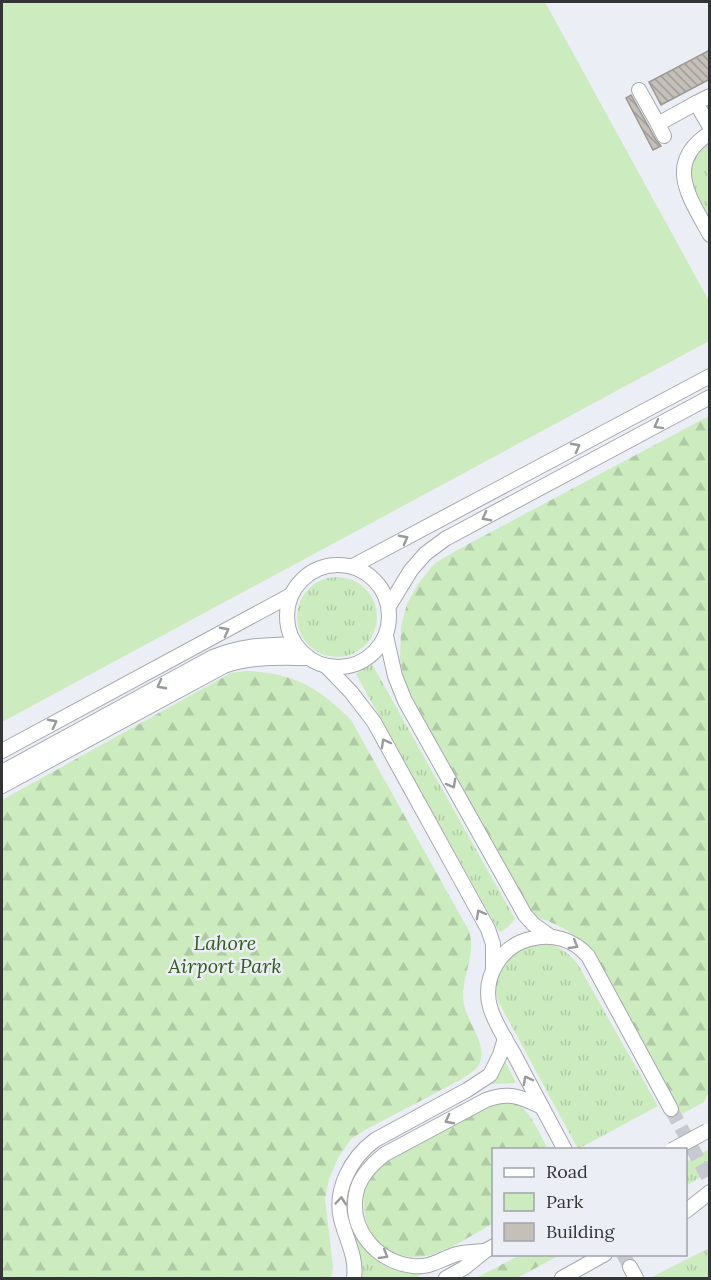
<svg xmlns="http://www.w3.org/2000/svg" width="711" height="1280" viewBox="0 0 711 1280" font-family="Lora,serif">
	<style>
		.grass { fill: url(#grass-tufts) }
		.forest { fill: url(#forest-firs) }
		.park { fill: #ccebbf }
		.building { fill: url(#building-back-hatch); stroke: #9c9892; stroke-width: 1.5 }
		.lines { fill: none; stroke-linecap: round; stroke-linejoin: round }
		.minor-tunnel { stroke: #c6c9cf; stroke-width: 14; stroke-dasharray: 14 7; stroke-linecap: butt }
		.minor-casing { stroke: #a5a8af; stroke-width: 16 }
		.minor { stroke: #fff; stroke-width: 14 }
		.minor-bridge-casing { stroke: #a5a8af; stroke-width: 16; stroke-linecap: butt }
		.minor-bridge { stroke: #fff; stroke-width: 14 }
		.oneway { stroke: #999a9a }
		.labels { text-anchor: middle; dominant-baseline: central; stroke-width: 5; stroke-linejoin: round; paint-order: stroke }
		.park-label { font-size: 20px; font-style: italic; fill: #325b1d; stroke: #ebeef5 }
	</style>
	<defs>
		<pattern id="grass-tufts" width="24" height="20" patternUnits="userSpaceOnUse" patternTransform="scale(1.5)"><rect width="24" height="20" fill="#ccebbf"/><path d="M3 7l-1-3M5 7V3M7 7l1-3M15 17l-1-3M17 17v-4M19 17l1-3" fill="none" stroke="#b0caa5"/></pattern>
		<pattern id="forest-firs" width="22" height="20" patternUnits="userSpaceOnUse" patternTransform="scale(1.5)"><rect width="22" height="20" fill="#ccebbf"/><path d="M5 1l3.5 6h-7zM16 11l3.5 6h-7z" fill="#b0caa5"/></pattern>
		<pattern id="building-back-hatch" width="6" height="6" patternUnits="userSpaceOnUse" patternTransform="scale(1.5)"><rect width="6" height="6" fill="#c4bfb9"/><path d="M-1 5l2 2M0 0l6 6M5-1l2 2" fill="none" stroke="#a09c97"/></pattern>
	</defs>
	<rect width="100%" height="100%" fill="#ebeef5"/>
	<g class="grass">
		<polygon points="709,144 709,230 689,190 690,163 699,149"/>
		<circle cx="337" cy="617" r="40"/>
		<polygon points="372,664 515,919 510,925 501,932 498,930 356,674"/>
		<path d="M542 943C557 945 567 951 577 963L658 1106 578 1149 497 999 496 989V979L501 966 522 947Z"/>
		<polygon points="504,1061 505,1061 516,1083 490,1084 490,1082 501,1071"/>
		<polygon points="709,1149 709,1172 686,1186 686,1162"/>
		<path d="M353 1231C371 1260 387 1273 422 1274L415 1278H360V1259Z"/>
		<polygon points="709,1248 709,1278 650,1278"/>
	</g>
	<g class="forest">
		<path d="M709 416 710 1088 704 1102 682 1114 592 954C582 942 573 933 559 926 544 918 537 921 526 906L406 686 400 660 401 627 407 604 418 584 435 563 461 548Z"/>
		<path d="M245 671C292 672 319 687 351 720L469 931C477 958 459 978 464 1005 468 1022 485 1043 481 1059 479 1069 470 1073 462 1079L365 1130 351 1139 338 1158 329 1179 325 1199 333 1267 331 1278H2V800L231 673Z"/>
		<path d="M496 1101C500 1101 506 1100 511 1101 528 1104 540 1135 548 1149L494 1150 493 1223C472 1235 438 1259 413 1257 384 1255 364 1234 364 1206 364 1201 363 1196 364 1192 367 1179 376 1170 385 1161Z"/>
		<polygon points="520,1255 560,1255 517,1278 476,1278"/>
	</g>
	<polygon class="park" points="2,2 545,2 709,301 709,341 2,722"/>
	<g class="building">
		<polygon points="710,50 710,79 661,105 649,82"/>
		<polygon points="631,95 656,140 661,146 653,150 626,98"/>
	</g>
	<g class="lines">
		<g class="minor-tunnel">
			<polyline points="671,1109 710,1181"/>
			<polyline points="623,1254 630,1267"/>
		</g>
		<g class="minor-casing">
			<g id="minor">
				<polyline points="639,90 658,124"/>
				<polyline points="710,96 696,103 710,127"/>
				<path d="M710 133C663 163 690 198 710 235"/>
				<polyline points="664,136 658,124 696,103"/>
				<circle cx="338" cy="616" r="51"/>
				<polyline points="353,566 710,376"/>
				<polyline points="389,606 411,570 425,554 445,539 710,397"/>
				<polyline points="386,636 395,676 405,701 525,915 533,924 551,937"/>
				<polyline points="326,666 351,692 374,722 488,929 493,944 493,967"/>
				<polyline points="2,751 291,595"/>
				<path d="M2 772 213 657C243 645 264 645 295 644"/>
				<path d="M2 786 224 666C252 656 279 658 309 658"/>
				<path d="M565 1150C548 1118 531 1087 515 1056 506 1040 495 1024 490 1007 482 977 501 946 530 939 552 933 573 939 588 956L671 1109"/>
				<polyline points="686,1211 710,1192"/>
				<path d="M485 1251C476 1252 465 1252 457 1254 440 1259 431 1268 413 1266 378 1262 349 1231 356 1194 359 1177 372 1164 385 1154L486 1100C509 1091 521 1097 542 1107"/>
				<polyline points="630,1267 636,1278"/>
				<path d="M354 1278C357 1257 346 1239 341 1219 334 1189 351 1158 375 1140L467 1090 490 1075 500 1055 505 1038"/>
				<polyline points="446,1278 464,1268 485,1251 494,1246"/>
				<polyline points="562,1278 605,1254"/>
			</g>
		</g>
		<use href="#minor" class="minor"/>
		<g class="minor-bridge-casing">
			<polyline id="minor-bridge" points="672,1150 707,1131"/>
		</g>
		<use href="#minor-bridge" class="minor-bridge"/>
	</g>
	<defs><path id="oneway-chevron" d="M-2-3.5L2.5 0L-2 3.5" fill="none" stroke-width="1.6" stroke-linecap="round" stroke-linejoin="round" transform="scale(1.5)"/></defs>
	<g class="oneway">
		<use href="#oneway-chevron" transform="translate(658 425) rotate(151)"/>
		<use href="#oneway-chevron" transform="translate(576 447) rotate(-28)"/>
		<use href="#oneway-chevron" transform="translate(486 517) rotate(152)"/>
		<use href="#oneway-chevron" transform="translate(404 539) rotate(-28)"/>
		<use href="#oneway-chevron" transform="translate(225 631) rotate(-28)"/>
		<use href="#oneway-chevron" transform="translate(161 685) rotate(152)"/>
		<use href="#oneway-chevron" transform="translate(53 723) rotate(-28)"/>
		<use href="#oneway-chevron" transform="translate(385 743) rotate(-119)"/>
		<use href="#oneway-chevron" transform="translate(452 784) rotate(61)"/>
		<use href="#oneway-chevron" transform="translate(480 914) rotate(-119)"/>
		<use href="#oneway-chevron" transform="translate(574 945) rotate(31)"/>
		<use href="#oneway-chevron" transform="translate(527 1080) rotate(-118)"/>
		<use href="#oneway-chevron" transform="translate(449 1120) rotate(152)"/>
		<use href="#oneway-chevron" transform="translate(341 1201) rotate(-85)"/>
		<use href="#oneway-chevron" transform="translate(384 1255) rotate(31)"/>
	</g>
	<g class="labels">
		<g class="park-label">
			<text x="225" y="942">Lahore<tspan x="225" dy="23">Airport Park</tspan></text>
		</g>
	</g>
	<rect width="711" height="1280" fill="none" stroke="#333436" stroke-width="6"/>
	<rect x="492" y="1148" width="195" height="108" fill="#ebeef5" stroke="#a1a4a9" stroke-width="1.5"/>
	<rect x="504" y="1168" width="30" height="9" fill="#ffffff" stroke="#a1a4a9" stroke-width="1.5"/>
	<text x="546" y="1178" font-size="18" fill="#333436">Road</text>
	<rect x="504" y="1193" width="30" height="18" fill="#ccebbf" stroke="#a1a4a9" stroke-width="1.5"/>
	<text x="546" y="1208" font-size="18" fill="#333436">Park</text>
	<rect x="504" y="1223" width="30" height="18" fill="#c4bfb9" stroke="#a1a4a9" stroke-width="1.5"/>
	<text x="546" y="1238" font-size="18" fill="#333436">Building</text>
</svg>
